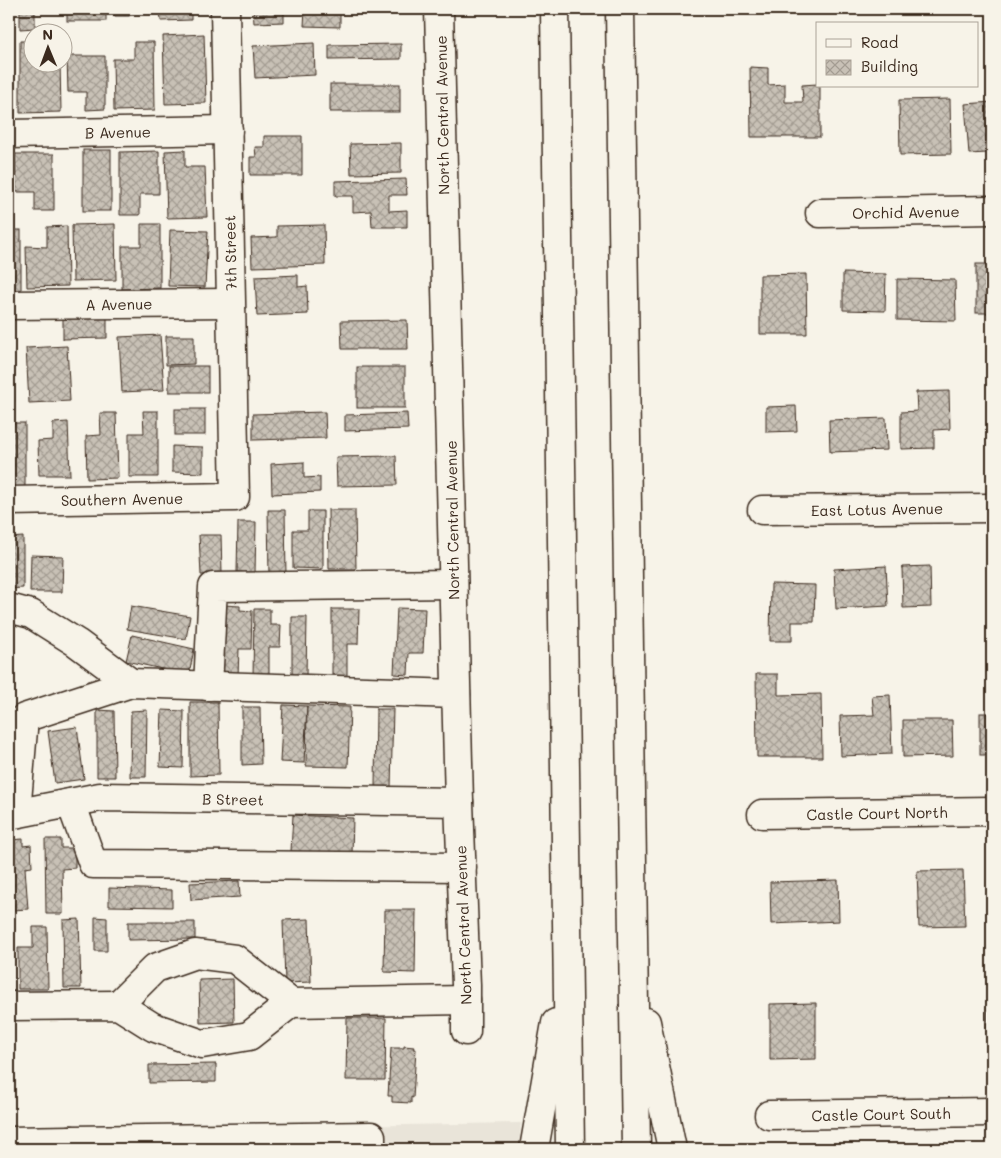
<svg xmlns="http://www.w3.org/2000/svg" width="1001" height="1158" viewBox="0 0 1001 1158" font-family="Mali,sans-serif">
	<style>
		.built { fill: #e9e4d9 }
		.building { fill: url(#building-cross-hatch); stroke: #3b2a1e }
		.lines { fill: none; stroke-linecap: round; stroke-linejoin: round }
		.minor-casing { stroke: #3b2a1e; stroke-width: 31 }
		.highway-casing { stroke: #3b2a1e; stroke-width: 31 }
		.minor { stroke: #f7f3e8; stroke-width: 28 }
		.highway { stroke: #f7f3e8; stroke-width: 28 }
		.labels { text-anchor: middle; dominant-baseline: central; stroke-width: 4; stroke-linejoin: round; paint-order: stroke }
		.street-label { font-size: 15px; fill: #3b2a1e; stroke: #f7f3e8 }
	</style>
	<defs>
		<pattern id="building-cross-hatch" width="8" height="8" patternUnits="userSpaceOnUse" patternTransform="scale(1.25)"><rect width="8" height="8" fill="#c8c1b6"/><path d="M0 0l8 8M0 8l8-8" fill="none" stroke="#a49d93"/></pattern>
	</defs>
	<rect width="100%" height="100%" fill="#f7f3e8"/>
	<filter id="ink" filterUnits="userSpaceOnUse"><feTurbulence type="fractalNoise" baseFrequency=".02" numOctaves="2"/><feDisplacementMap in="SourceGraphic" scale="10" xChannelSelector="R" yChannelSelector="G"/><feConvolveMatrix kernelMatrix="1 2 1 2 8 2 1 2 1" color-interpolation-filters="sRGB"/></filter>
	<g filter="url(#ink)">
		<polygon class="built" points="521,1123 519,1149 9,1149 9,1132"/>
		<g class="building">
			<polygon points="20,9 45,9 35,10 35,28 20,29"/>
			<rect x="67" y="9" width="39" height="12"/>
			<rect x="114" y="9" width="15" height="7"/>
			<polygon points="160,9 191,9 191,20 161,21"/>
			<polygon points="253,9 284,9 284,22 254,23"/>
			<polygon points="305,9 340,9 340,27 304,26"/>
			<polygon points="204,34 206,103 165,104 163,36"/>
			<polygon points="20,41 32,41 32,62 60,62 61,112 20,113"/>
			<polygon points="134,42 154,42 155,110 114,111 113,59 134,59"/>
			<polygon points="314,43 315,75 255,78 253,46"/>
			<polygon points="401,44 401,59 329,60 329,45"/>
			<polygon points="67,56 105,56 105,109 86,110 86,92 68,92"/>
			<polygon points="750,67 768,68 768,85 785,84 785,102 803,102 802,85 817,84 817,86 820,86 820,137 751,137"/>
			<rect x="330" y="84" width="70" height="28"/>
			<polygon points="950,99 951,154 900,155 899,100"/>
			<polygon points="992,102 992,136 986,136 987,153 969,154 965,104"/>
			<polygon points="264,136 302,136 302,175 250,175 250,157 256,157 255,147 264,147"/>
			<polygon points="401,143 401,173 351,174 350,144"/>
			<rect x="83" y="150" width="28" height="61"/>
			<polygon points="185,150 185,167 205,167 207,217 167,218 165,151"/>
			<polygon points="159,151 159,194 140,194 140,215 120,215 120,152"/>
			<rect x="9" y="154" width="2" height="69"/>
			<polygon points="15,154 54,154 54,211 35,211 35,192 16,192"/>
			<polygon points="406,179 407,195 389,195 389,211 407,210 407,227 372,227 371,211 353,212 353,196 335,196 335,181"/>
			<polygon points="115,224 116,280 73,281 72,225"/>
			<polygon points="141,224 160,224 160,288 122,289 122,246 141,246"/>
			<polygon points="324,225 325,265 252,267 251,238 277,237 277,226"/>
			<polygon points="67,226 68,286 27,287 26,246 47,247 47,227"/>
			<rect x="9" y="230" width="12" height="60"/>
			<polygon points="170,230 208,231 205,287 168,286"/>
			<rect x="976" y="264" width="16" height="49"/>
			<polygon points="843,273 886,274 885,311 843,310"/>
			<polygon points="806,274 807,334 760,334 760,275"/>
			<polygon points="298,275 298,287 307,286 308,314 257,316 255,277"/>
			<polygon points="897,279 955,280 956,321 897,320"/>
			<polygon points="63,314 107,314 107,338 63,339"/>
			<polygon points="407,320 408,349 342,349 341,321"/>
			<polygon points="160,335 164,390 122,392 119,337"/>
			<polygon points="166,336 194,336 194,364 166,365"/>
			<polygon points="9,337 11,337 14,402 9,402"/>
			<polygon points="67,346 70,401 29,403 26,348"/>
			<rect x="169" y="366" width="39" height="26"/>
			<rect x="357" y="367" width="48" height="41"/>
			<polygon points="949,391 950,429 934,430 934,448 901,449 901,412 917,411 916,392"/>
			<polygon points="796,406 797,431 766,432 766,407"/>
			<rect x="175" y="409" width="30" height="26"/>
			<polygon points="143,411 158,411 158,477 129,477 129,433 144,433"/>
			<polygon points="325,412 326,438 253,440 253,414"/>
			<polygon points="100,413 116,413 118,478 87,479 86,436 101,435"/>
			<polygon points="407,413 408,429 345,431 345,415"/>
			<polygon points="886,418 887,450 830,452 829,420"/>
			<polygon points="68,422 70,475 39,475 38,441 53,440 53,423"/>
			<rect x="9" y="423" width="16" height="67"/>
			<polygon points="172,446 203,447 203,473 172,472"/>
			<polygon points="396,456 397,485 337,486 336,457"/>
			<polygon points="304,462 304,478 320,477 320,492 272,494 271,464"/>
			<polygon points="268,510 285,510 286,576 269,576"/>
			<polygon points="328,510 355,510 356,569 329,569"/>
			<polygon points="308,511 323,511 323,569 293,568 293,530 308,530"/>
			<polygon points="238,522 256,522 255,573 237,572"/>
			<polygon points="199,535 221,535 222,574 201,575"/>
			<polygon points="23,537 23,588 9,589 9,538"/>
			<polygon points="31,555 63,556 62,592 30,592"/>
			<polygon points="886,566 888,606 836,609 834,569"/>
			<polygon points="930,566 931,607 903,608 902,567"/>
			<polygon points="771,584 815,585 814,622 792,622 792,641 770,641"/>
			<polygon points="223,605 240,606 240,610 252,611 251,649 239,649 238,676 222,675"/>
			<polygon points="131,606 190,616 186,639 127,629"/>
			<polygon points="397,608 425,609 423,653 409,653 408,675 394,674"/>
			<polygon points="254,609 270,609 270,625 281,625 280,647 269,647 269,678 253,678"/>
			<polygon points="332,609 359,609 358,644 347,644 347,677 332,677"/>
			<polygon points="292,617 307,617 306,676 292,676"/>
			<polygon points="132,635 194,649 189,675 126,661"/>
			<polygon points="756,674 778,674 778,695 821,694 822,757 757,757"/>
			<polygon points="890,695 892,754 841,756 840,716 874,715 872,696"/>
			<polygon points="190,702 218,702 219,775 190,776"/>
			<polygon points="283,705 307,706 304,763 280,762"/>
			<polygon points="307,706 350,707 348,767 306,766"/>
			<polygon points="242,707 260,707 261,764 242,765"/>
			<polygon points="376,709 393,709 391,787 375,788"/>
			<polygon points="97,710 114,711 115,777 97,777"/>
			<polygon points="147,710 146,777 130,777 131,711"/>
			<polygon points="162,710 184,711 183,768 160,767"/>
			<rect x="980" y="713" width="12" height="42"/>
			<polygon points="903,720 952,720 953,756 903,757"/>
			<polygon points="77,727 84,779 55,783 48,731"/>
			<polygon points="293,815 353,818 352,854 291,851"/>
			<polygon points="23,839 23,846 31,845 32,867 25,868 28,909 13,910 9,840"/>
			<polygon points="45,839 61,839 61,848 75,848 75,868 62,869 63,914 46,914"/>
			<polygon points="963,870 965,926 919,927 917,871"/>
			<polygon points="838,880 839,921 771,924 770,882"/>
			<polygon points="239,881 240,897 191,900 190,883"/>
			<rect x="991" y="884" width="1" height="29"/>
			<polygon points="109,888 172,890 172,907 109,906"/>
			<polygon points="385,910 416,910 415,973 384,972"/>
			<polygon points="95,917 107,918 107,951 95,951"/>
			<polygon points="79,919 81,988 64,988 63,920"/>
			<polygon points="309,919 311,982 285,983 283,920"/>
			<polygon points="128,922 195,922 195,939 128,940"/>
			<rect x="9" y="924" width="2" height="53"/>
			<polygon points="33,927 47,927 48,989 18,989 18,948 33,948"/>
			<polygon points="233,979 234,1022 200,1023 199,980"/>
			<polygon points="988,997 992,997 992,1055 986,1055"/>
			<polygon points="816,1003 816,1059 770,1060 770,1004"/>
			<polygon points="347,1018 386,1018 385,1080 346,1080"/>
			<polygon points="404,1046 414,1047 413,1049 416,1049 413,1098 411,1097 411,1103 392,1102 392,1096 388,1096 391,1048 404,1048"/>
			<polygon points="216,1064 216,1082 149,1083 149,1065"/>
		</g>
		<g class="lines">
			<g class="minor-casing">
				<g id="minor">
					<polyline points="439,9 459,802 466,985 466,1031"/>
					<polyline points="9,134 228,130"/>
					<polyline points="820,213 992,210"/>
					<polyline points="9,305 230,303"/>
					<polyline points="9,501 235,497 225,9"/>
					<polyline points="762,510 992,508"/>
					<polyline points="9,608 31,614 77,643 131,683"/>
					<polyline points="208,686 213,587 453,584"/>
					<polyline points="71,803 93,864 462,867"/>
					<polyline points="16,813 24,718 131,683 456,694"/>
					<polyline points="762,814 992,811"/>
					<polyline points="9,815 100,797 459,802"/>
					<polyline points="118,1005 155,968 195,954 235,959 291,1003"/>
					<polyline points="9,1006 118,1005 153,1027 202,1044 249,1036 291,1003 466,1000"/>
					<polyline points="769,1115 992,1112"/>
					<polyline points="71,1140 371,1136 371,1149"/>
					<polyline points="9,1141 71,1140 71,1149"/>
				</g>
			</g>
			<g class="highway-casing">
				<g id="highway">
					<polyline points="555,9 570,1149"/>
					<polyline points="620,9 636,1149"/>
					<polyline points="646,1022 672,1149"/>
					<polyline points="534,1149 556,1023"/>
				</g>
			</g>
			<use href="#minor" class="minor"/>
			<use href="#highway" class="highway"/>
		</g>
	</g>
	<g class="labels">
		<g class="street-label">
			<text transform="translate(442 115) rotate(-91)">North Central Avenue</text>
			<text transform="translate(118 132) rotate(-1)">B Avenue</text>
			<text transform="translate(906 212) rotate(-1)">Orchid Avenue</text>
			<text transform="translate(230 253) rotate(-91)">7th Street</text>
			<text transform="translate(119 304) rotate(-1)">A Avenue</text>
			<text transform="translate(122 499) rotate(-1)">Southern Avenue</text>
			<text transform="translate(877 509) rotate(-1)">East Lotus Avenue</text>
			<text transform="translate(452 520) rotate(-91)">North Central Avenue</text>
			<text transform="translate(233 799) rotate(1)">B Street</text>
			<text transform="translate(877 813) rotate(-1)">Castle Court North</text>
			<text transform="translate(463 925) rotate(-92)">North Central Avenue</text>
			<text transform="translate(881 1114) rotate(-1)">Castle Court South</text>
		</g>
	</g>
	<rect width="1001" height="1158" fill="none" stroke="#f7f3e8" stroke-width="30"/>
	<rect x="15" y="15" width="971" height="1128" fill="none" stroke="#3b2a1e" stroke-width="2" filter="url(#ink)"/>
	<rect x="816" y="22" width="162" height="65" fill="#f7f3e8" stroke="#aca397"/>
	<rect x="826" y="39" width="25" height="8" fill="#f7f3e8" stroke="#aca397"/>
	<text x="861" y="48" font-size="15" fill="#3b2a1e">Road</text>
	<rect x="826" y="60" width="25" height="15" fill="url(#building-cross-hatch)" stroke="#aca397"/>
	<text x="861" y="72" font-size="15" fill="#3b2a1e">Building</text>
	<g transform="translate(48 48) rotate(359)"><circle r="24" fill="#f7f3e8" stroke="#aca397"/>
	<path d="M0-4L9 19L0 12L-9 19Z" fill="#3b2a1e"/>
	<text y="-8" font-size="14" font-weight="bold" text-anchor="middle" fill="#3b2a1e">N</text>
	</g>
</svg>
